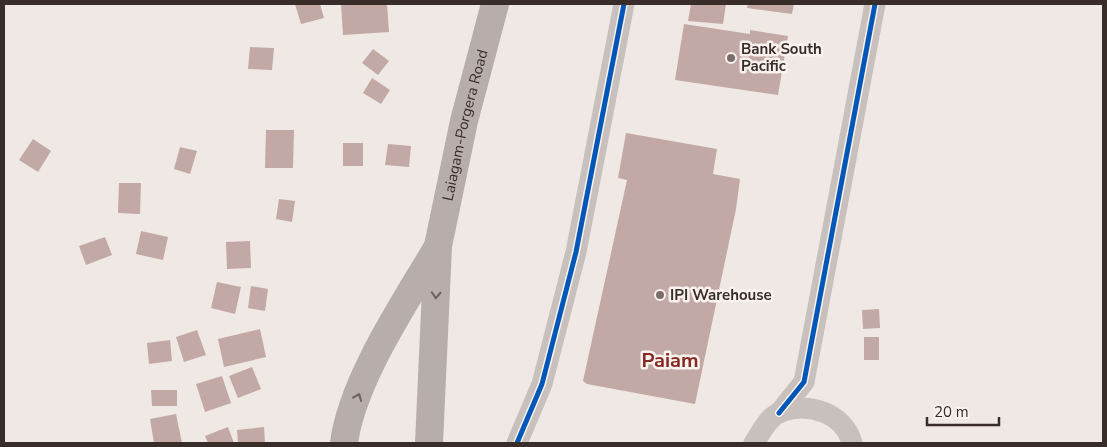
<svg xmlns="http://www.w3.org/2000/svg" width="1107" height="447" viewBox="0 0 1107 447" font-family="'Nunito Sans',sans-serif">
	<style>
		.building { fill: #c2a9a6 }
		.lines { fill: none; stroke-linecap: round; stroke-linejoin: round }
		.street { stroke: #c8c0bc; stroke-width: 21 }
		.primary { stroke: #b7aeab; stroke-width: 28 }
		.cycleway-casing { stroke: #faf2ed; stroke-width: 8 }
		.cycleway { stroke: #0057b8; stroke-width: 5 }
		.oneway { stroke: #6b615e }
		.poi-dot { fill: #796e6b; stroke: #faf2ed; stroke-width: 2 }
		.labels { text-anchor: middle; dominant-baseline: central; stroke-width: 5; stroke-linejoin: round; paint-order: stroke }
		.poi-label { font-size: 15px; font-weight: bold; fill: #392d2a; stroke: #faf2ed; text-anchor: start }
		.street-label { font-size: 15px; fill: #392d2a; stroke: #faf2ed }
		.district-label { font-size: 20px; font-weight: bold; fill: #882a24; stroke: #faf2ed }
	</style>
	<rect width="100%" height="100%" fill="#efe8e4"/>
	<g class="building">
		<polygon points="295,4 320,4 324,18 301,24"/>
		<polygon points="341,4 387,4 389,32 343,35"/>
		<polygon points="691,4 726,4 723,24 688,21"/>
		<polygon points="748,4 794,4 792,14 747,8"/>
		<polygon points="684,24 750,34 750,30 788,36 778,95 675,80"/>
		<polygon points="250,47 274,48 272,70 248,69"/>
		<polygon points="373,49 389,61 378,75 362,63"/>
		<polygon points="372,78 390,90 381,104 363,93"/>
		<polygon points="266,130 294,130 293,168 265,168"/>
		<polygon points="626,133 717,149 713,174 740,179 736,209 695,404 587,384 583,381 627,180 618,178"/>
		<polygon points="33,139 51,151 38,172 19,160"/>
		<rect x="343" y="143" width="20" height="23"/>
		<polygon points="388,144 411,146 409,167 385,165"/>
		<polygon points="180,147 197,151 190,174 174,169"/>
		<polygon points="119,183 141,183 140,214 118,213"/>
		<polygon points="279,199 295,201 292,222 276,219"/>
		<polygon points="141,231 168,237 163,260 136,254"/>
		<polygon points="105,237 112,255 86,265 79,246"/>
		<polygon points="250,241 251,268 227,269 226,242"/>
		<polygon points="217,282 241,287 235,314 211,308"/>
		<polygon points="251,286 268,289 265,311 248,308"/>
		<polygon points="879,309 880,328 863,329 862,310"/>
		<polygon points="260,329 266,357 224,367 218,339"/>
		<polygon points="197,330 206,355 184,362 176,337"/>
		<rect x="864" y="337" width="15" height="23"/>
		<polygon points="170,340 172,361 149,364 147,343"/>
		<polygon points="252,367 261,389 238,398 229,376"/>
		<polygon points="222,376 231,403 205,412 196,384"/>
		<polygon points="151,390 177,390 177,406 152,406"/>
		<polygon points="176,414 182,443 154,443 150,419"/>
		<polygon points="228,427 234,443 208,443 205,436"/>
		<polygon points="264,427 265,443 238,443 237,430"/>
	</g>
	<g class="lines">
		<g class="street">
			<polyline points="779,413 804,382 875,4"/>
			<polyline points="517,443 542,384 576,252 624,4"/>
			<path d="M754 443C761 433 767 418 779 413 806 401 844 412 852 443"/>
		</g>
		<g class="primary">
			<path d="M344 443C352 381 404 304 436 250"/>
			<path id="s1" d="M429 443 438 246 464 121 495 4"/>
		</g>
		<g class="cycleway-casing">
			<g id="cycleway">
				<polyline points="779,413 804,382 875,4"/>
				<polyline points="517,443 542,384 576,252 624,4"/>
			</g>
		</g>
		<use href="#cycleway" class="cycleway"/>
	</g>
	<defs><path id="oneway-chevron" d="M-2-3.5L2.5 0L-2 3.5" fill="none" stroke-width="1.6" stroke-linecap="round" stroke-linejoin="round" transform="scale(1.25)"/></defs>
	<g class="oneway">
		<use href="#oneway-chevron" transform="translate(436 295) rotate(93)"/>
		<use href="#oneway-chevron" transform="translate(358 397) rotate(-67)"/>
	</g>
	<g class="poi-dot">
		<circle cx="731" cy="58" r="5"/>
		<circle cx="660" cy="295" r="5"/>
	</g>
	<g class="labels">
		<g class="poi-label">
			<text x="741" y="49">Bank South<tspan x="741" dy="17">Pacific</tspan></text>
			<text x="670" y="295">IPI Warehouse</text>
		</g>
		<g class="street-label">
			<text stroke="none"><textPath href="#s1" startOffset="321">Laiagam-Porgera Road</textPath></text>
		</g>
		<g class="district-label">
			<text x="670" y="360">Paiam</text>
		</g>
	</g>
	<rect width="1107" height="447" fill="none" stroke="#392d2a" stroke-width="10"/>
	<path d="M927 417v8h72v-8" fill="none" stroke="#392d2a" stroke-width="2.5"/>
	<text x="934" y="417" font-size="15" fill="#392d2a" stroke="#faf2ed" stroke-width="4" paint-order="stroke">20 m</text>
</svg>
